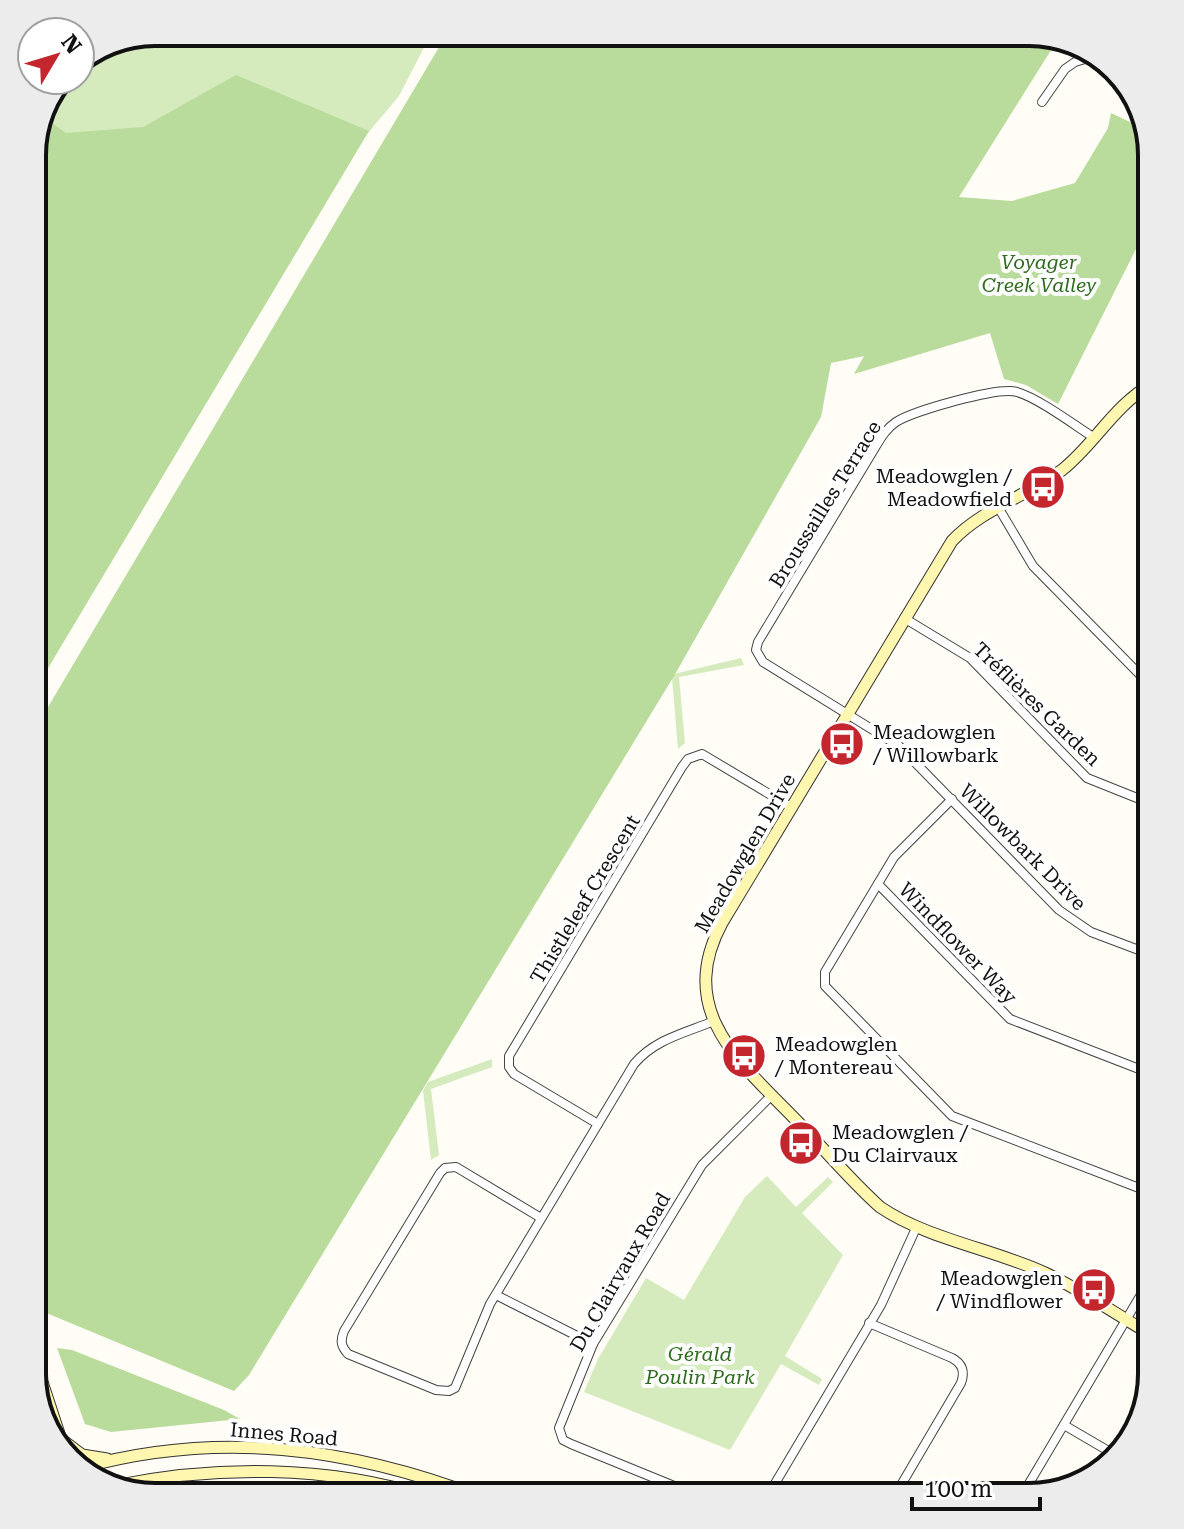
<svg xmlns="http://www.w3.org/2000/svg" width="1184" height="1529" viewBox="0 0 1184 1529" font-family="'Roboto Serif',serif">
	<style>
		.green { fill: #d5ebbd }
		.forest { fill: #b9dc9c }
		.lines { fill: none; stroke-linecap: round; stroke-linejoin: round }
		.street-casing { stroke: #444; stroke-width: 10 }
		.secondary-casing { stroke: #333; stroke-width: 13 }
		.street { stroke: #fff; stroke-width: 8 }
		.secondary { stroke: #fff6b0; stroke-width: 11 }
		.labels { text-anchor: middle; dominant-baseline: central; stroke-width: 8; stroke-linejoin: round; paint-order: stroke }
		.park-label { font-size: 20px; font-style: italic; fill: #2f6b1f; stroke: #fff }
		.poi-label { font-size: 20px; fill: #111; stroke: #fff; text-anchor: start }
		.street-label { font-size: 20px; fill: #111; stroke: #fff }
		.rim { fill: none; stroke: #111; stroke-width: 4 }
	</style>
	<rect width="100%" height="100%" fill="#fffdf5"/>
	<g class="green">
		<polygon points="155,32 432,32 399,96 357,146 38,135 65,80 80,80 80,60"/>
		<polygon points="741,658 744,665 679,677 685,743 678,749 672,678 674,674"/>
		<polygon points="492,1059 492,1067 431,1089 439,1155 431,1160 423,1091 428,1082"/>
		<polygon points="767,1176 796,1207 828,1177 833,1182 802,1213 843,1255 785,1356 822,1379 819,1385 781,1364 730,1450 584,1392 598,1359 646,1278 684,1300 745,1197"/>
	</g>
	<g class="forest">
		<path d="M448 32H1036L1058 39 959 197 1012 201 1075 183 1108 128 1111 113 1132 123 1141 119C1151 152 1163 208 1142 237L1058 404 1026 385 1004 379 990 333 854 374 864 356 831 363 821 417 674 676 249 1375 234 1391 32 1307V734Z"/>
		<polygon points="236,75 369,131 32,695 32,147 46,119 66,133 143,127"/>
		<polygon points="57,1348 72,1350 224,1410 240,1419 111,1432 85,1424"/>
		<polygon points="234,1489 342,1493 370,1497 157,1497"/>
	</g>
	<g class="lines">
		<g class="street-casing">
			<g id="street">
				<polyline points="1042,102 1065,69 1075,62 1098,55"/>
				<path d="M1093 437C1073 424 1038 398 1017 392 999 386 913 411 896 422 887 428 882 436 876 446L758 642 756 650 763 662 899 746 1059 910 1091 932 1152 955"/>
				<polyline points="998,507 1033,566 1152,687"/>
				<polyline points="904,618 970,658 1087,778 1152,804"/>
				<polyline points="952,799 894,857 825,972 825,986 952,1116 1152,1193"/>
				<polyline points="878,884 1010,1019 1152,1074"/>
				<polyline points="1140,951 1152,918"/>
				<polyline points="598,1124 514,1074 509,1067 509,1056 682,767 688,759 702,754 791,807"/>
				<path d="M541 1218 456 1167 445 1168 440 1173 344 1331C340 1341 341 1346 348 1354L436 1390 449 1391 455 1388 490 1304 634 1064C655 1039 685 1033 714 1021"/>
				<polyline points="496,1295 593,1344"/>
				<path d="M869 1323 952 1358C963 1364 965 1372 961 1383L894 1497"/>
				<polyline points="1064,1425 1117,1456"/>
				<polyline points="701,1497 571,1444 563,1440 559,1428 593,1344 702,1165 772,1095"/>
				<polyline points="767,1497 881,1305 917,1226"/>
				<polyline points="1021,1497 1152,1276"/>
			</g>
		</g>
		<g class="secondary-casing">
			<g id="secondary">
				<path d="M1152 1335C1117 1315 1082 1290 1045 1273 993 1249 927 1239 880 1207 851 1181 825 1150 798 1122 742 1064 674 1012 722 923L952 541C982 509 1027 496 1062 470 1095 444 1114 405 1152 384"/>
				<polyline points="32,1362 42,1382 66,1455"/>
				<polyline points="62,1440 82,1455 107,1459"/>
				<path d="M81 1468C217 1430 349 1447 480 1497"/>
				<path d="M114 1486C215 1465 328 1465 428 1497"/>
			</g>
		</g>
		<use href="#street" class="street"/>
		<use href="#secondary" class="secondary"/>
	</g>
	<defs>
		<g id="bus-disc" transform="scale(2.3)"><circle r="9.5" fill="#c4262e" stroke="#fff"/><path d="M-5-6H5V4H4V6H2V4H-2V6H-4V4H-5ZM-3.5-4V0h7V-4ZM-3.5 1.2v1.5H-2V1.2ZM2 1.2v1.5H3.5V1.2Z" fill="#fff"/></g>
	</defs>
	<g fill-rule="evenodd">
		<use href="#bus-disc" x="1043" y="487"/>
		<use href="#bus-disc" x="842" y="744"/>
		<use href="#bus-disc" x="744" y="1056"/>
		<use href="#bus-disc" x="801" y="1143"/>
		<use href="#bus-disc" x="1094" y="1290"/>
	</g>
	<g class="labels">
		<g class="park-label">
			<text x="1039" y="262">Voyager<tspan x="1039" dy="23">Creek Valley</tspan></text>
			<text x="700" y="1354">Gérald<tspan x="700" dy="23">Poulin Park</tspan></text>
		</g>
		<g class="poi-label">
			<text x="1012" y="476" text-anchor="end">Meadowglen /<tspan x="1012" dy="23">Meadowfield</tspan></text>
			<text x="873" y="732">Meadowglen<tspan x="873" dy="23">/ Willowbark</tspan></text>
			<text x="775" y="1044">Meadowglen<tspan x="775" dy="23">/ Montereau</tspan></text>
			<text x="832" y="1132">Meadowglen /<tspan x="832" dy="23">Du Clairvaux</tspan></text>
			<text x="1063" y="1278" text-anchor="end">Meadowglen<tspan x="1063" dy="23">/ Windflower</tspan></text>
		</g>
		<g class="street-label">
			<text transform="translate(825 504) rotate(-58)">Broussailles Terrace</text>
			<text transform="translate(1037 704) rotate(44)">Tréflières Garden</text>
			<text transform="translate(1023 847) rotate(45)">Willowbark Drive</text>
			<text transform="translate(745 853) rotate(-60)">Meadowglen Drive</text>
			<text transform="translate(585 899) rotate(-59)">Thistleleaf Crescent</text>
			<text transform="translate(958 943) rotate(46)">Windflower Way</text>
			<text transform="translate(620 1272) rotate(-60)">Du Clairvaux Road</text>
			<text transform="translate(284 1434) rotate(5)">Innes Road</text>
		</g>
	</g>
	<path d="M0 0H1184V1529H0ZM155 46H1029A109 109 0 0 1 1138 155V1374A109 109 0 0 1 1029 1483H155A109 109 0 0 1 46 1374V155A109 109 0 0 1 155 46Z" fill="#ececec" fill-rule="evenodd"/>
	<path class="rim" d="M155 46H1029A109 109 0 0 1 1138 155V1374A109 109 0 0 1 1029 1483H155A109 109 0 0 1 46 1374V155A109 109 0 0 1 155 46Z"/>
	<g transform="translate(56 56) rotate(52)"><circle r="38" fill="#ffffff" stroke="#a0a0a0" stroke-width="2"/>
	<path d="M0-6L14 30L0 20L-14 30Z" fill="#c4262e"/>
	<text y="-12" font-size="22" font-weight="bold" text-anchor="middle" fill="#111111">N</text>
	</g>
	<path d="M912 1497v12h128v-12" fill="none" stroke="#111111" stroke-width="4"/>
	<text x="924" y="1497" font-size="24" fill="#111111" stroke="#ffffff" stroke-width="6" paint-order="stroke">100 m</text>
</svg>
